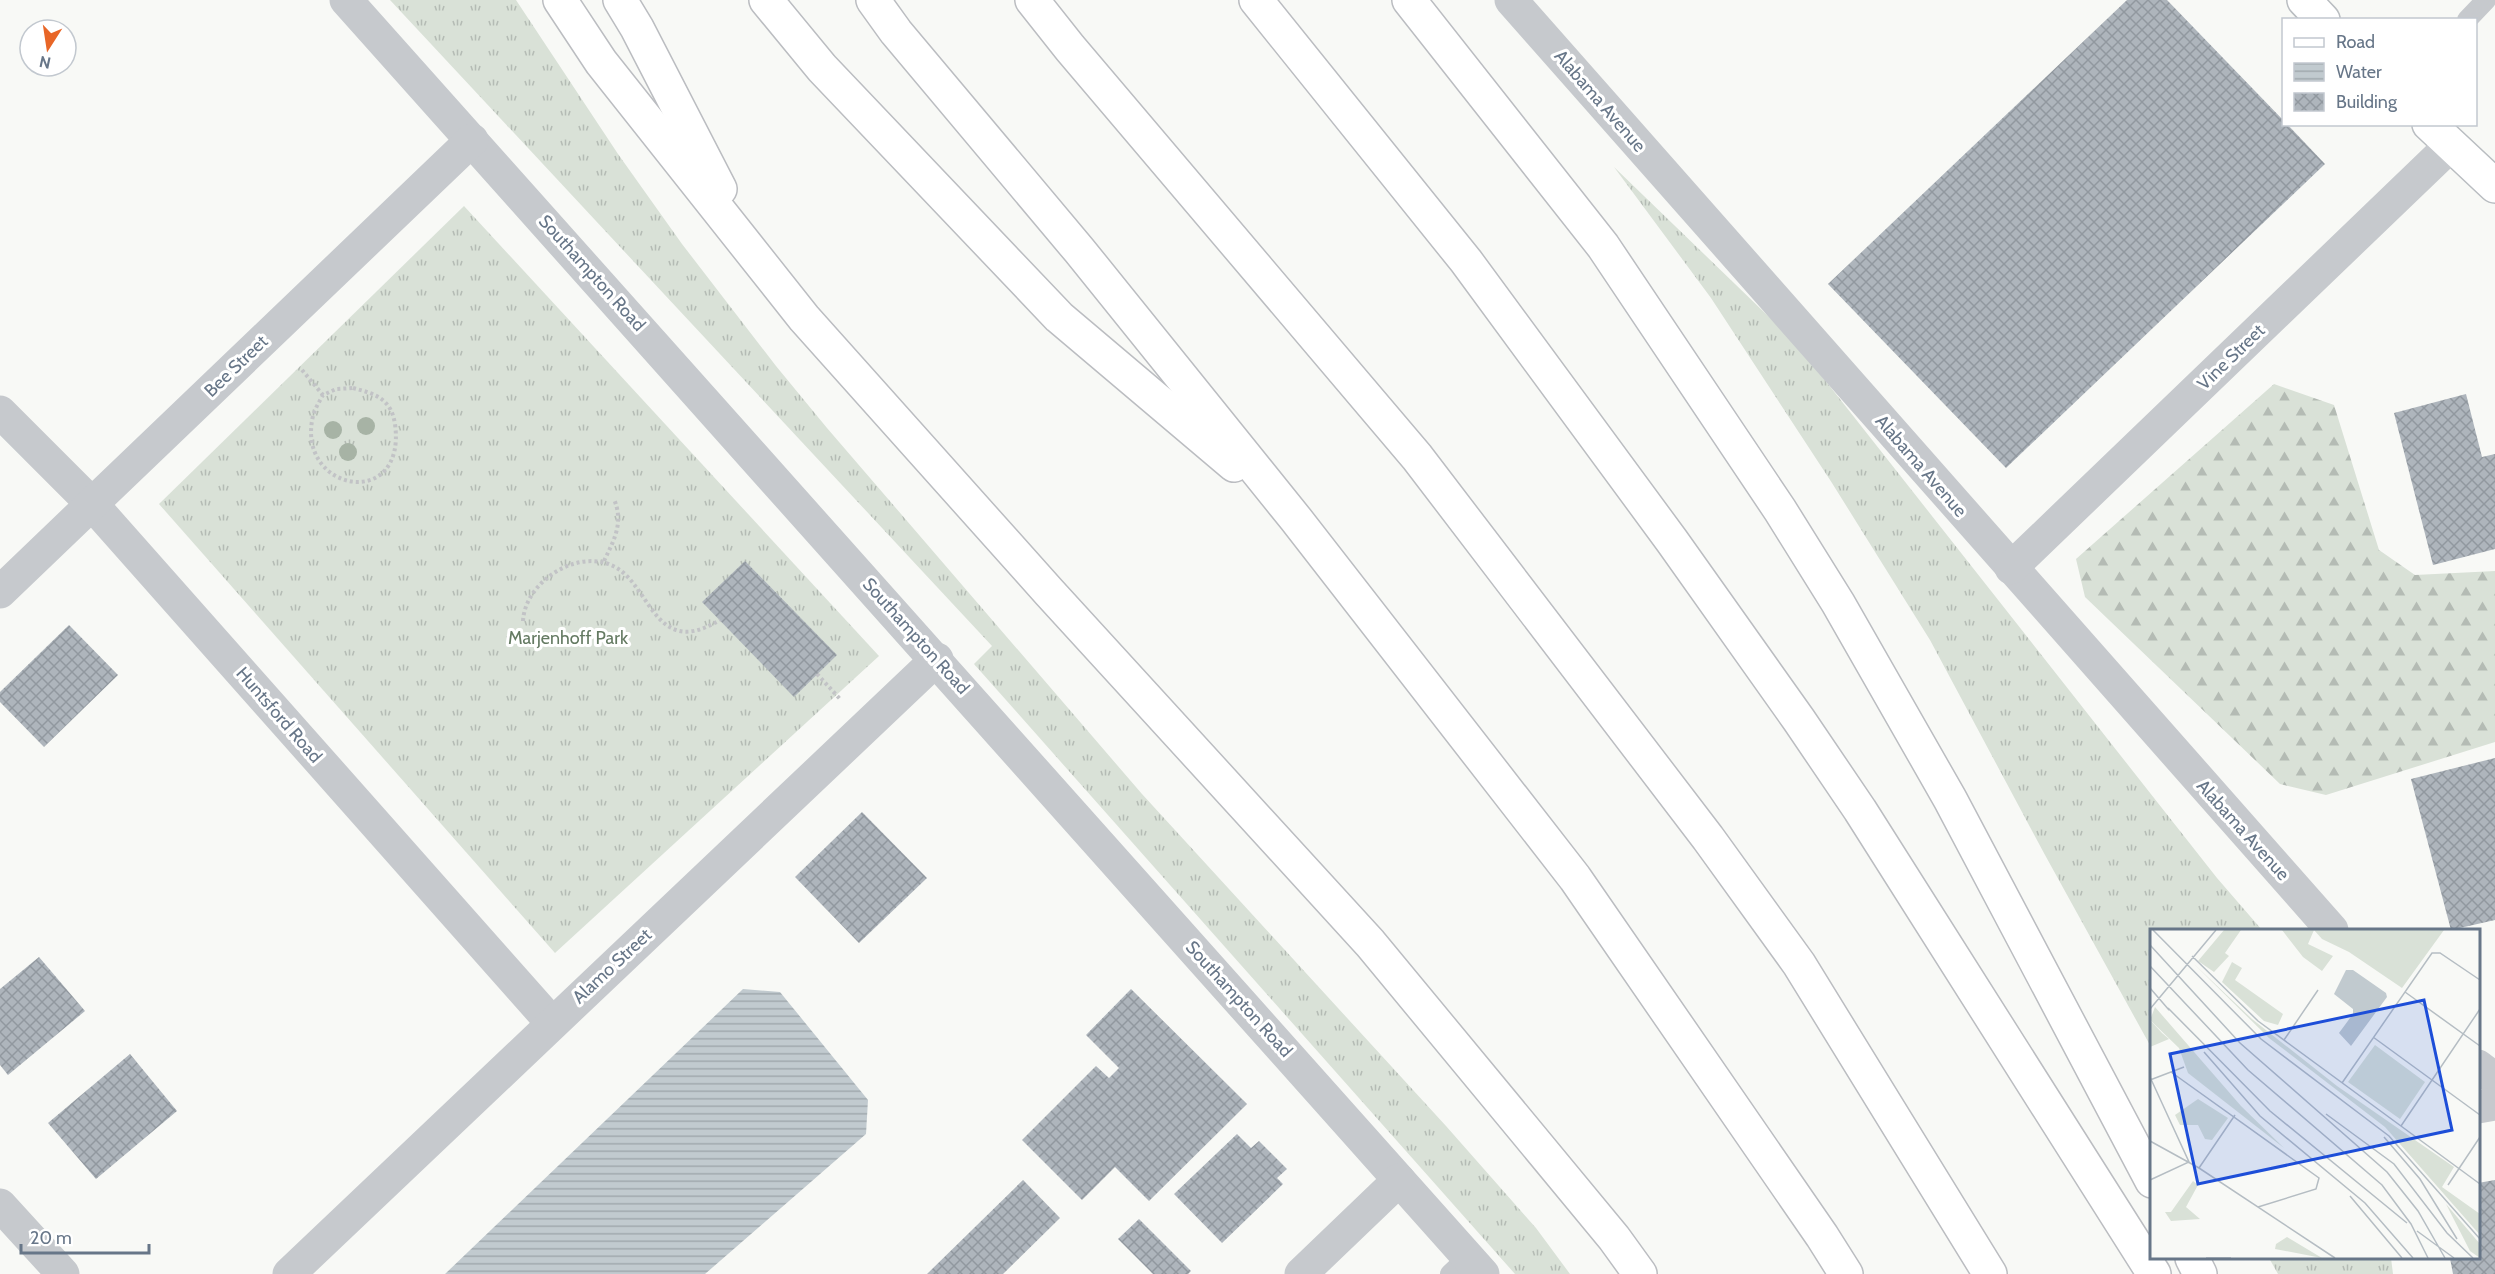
<svg xmlns="http://www.w3.org/2000/svg" width="2495" height="1274" viewBox="0 0 2495 1274" font-family="Cabin,sans-serif">
	<style>
		.grass { fill: url(#grass-tufts) }
		.forest { fill: url(#forest-firs) }
		.water { fill: url(#water-rules) }
		.building { fill: url(#building-cross-hatch) }
		.lines { fill: none; stroke-linecap: round; stroke-linejoin: round }
		.primary-casing { stroke: #b9bdc1; stroke-width: 36 }
		.motorway-casing { stroke: #bbbdc1; stroke-width: 36 }
		.path { stroke: #c2c3c6; stroke-width: 4; stroke-dasharray: 3 3; stroke-linecap: butt }
		.service { stroke: #c6c9cd; stroke-width: 20 }
		.minor { stroke: #c6c9cd; stroke-width: 33 }
		.primary { stroke: #fff; stroke-width: 33 }
		.motorway { stroke: #fff; stroke-width: 33 }
		.tree { fill: #a7b3a5 }
		.labels { text-anchor: middle; dominant-baseline: central; stroke-width: 6; stroke-linejoin: round; paint-order: stroke }
		.street-label { font-size: 18px; fill: #677688; stroke: #fff }
		.park-label { font-size: 18px; fill: #647a62; stroke: #fff }
		.inset-road { fill: none; stroke: #b5bdc3; stroke-width: 1.5 }
		.view { fill: #1d4ed8; fill-opacity: 0.15; stroke: #1d4ed8; stroke-width: 3 }
		.inset-edge { fill: none; stroke: #677688; stroke-width: 3 }
	</style>
	<defs>
		<pattern id="grass-tufts" width="24" height="20" patternUnits="userSpaceOnUse" patternTransform="scale(1.5)"><rect width="24" height="20" fill="#d9e1d7"/><path d="M3 7l-1-3M5 7V3M7 7l1-3M15 17l-1-3M17 17v-4M19 17l1-3" fill="none" stroke="#b4bbb4"/></pattern>
		<pattern id="forest-firs" width="22" height="20" patternUnits="userSpaceOnUse" patternTransform="scale(1.5)"><rect width="22" height="20" fill="#d9e1d7"/><path d="M5 1l3.5 6h-7zM16 11l3.5 6h-7z" fill="#b4bbb4"/></pattern>
		<pattern id="water-rules" width="6" height="5" patternUnits="userSpaceOnUse" patternTransform="scale(1.5)"><rect width="6" height="5" fill="#c1cacf"/><path d="M0 2.5h6" fill="none" stroke="#a1a9ae"/></pattern>
		<pattern id="building-cross-hatch" width="8" height="8" patternUnits="userSpaceOnUse" patternTransform="scale(1.5)"><rect width="8" height="8" fill="#aeb5bc"/><path d="M0 0l8 8M0 8l8-8" fill="none" stroke="#91989f"/></pattern>
	</defs>
	<rect width="100%" height="100%" fill="#f8f9f6"/>
	<g class="grass">
		<polygon points="390,0 516,0 618,154 682,244 776,366 827,428 1142,794 1446,1126 1536,1228 1570,1274 1515,1274 974,664 992,646"/>
		<polygon points="1614,167 1795,342 2217,878 2262,930 2152,930 2151,1047 2045,855 1930,640 1832,483 1711,298"/>
		<polygon points="464,206 879,656 555,953 159,504"/>
		<polygon points="2269,1258 2391,1258 2393,1274 2278,1274"/>
	</g>
	<polygon class="forest" points="2274,384 2334,405 2379,550 2415,575 2495,571 2495,742 2326,795 2280,784 2085,597 2076,559"/>
	<polygon class="water" points="743,989 780,992 868,1100 866,1134 705,1274 445,1274"/>
	<g class="building">
		<polygon points="2127,0 2167,0 2284,121 2284,124 2287,124 2325,164 2006,468 1828,284"/>
		<polygon points="2466,394 2482,457 2495,454 2495,549 2433,565 2394,413"/>
		<polygon points="745,561 837,655 794,697 702,602"/>
		<polygon points="69,625 118,675 44,747 0,702 0,692"/>
		<polygon points="2495,758 2495,920 2451,930 2411,779"/>
		<polygon points="862,812 927,878 859,943 795,877"/>
		<polygon points="39,957 85,1011 8,1075 0,1065 0,989"/>
		<polygon points="1131,989 1247,1104 1149,1201 1115,1167 1082,1200 1022,1140 1096,1066 1109,1078 1119,1068 1086,1035"/>
		<polygon points="130,1054 177,1111 96,1179 48,1123"/>
		<polygon points="1237,1134 1251,1148 1259,1141 1287,1169 1277,1178 1283,1184 1222,1243 1174,1194"/>
		<polygon points="1023,1180 1060,1218 1003,1274 927,1274"/>
		<polygon points="2495,1180 2495,1274 2453,1274 2450,1258 2478,1258 2478,1183"/>
		<polygon points="1139,1219 1191,1271 1188,1274 1153,1274 1118,1239"/>
	</g>
	<g class="lines">
		<g class="primary-casing">
			<g id="primary">
				<polyline points="2304,0 2323,20"/>
				<polyline points="2429,124 2495,186"/>
			</g>
		</g>
		<g class="motorway-casing">
			<g id="motorway">
				<polyline points="560,0 601,62 804,318 1049,592 1370,943 1614,1238 1640,1274"/>
				<polyline points="620,0 637,28 720,189"/>
				<polyline points="766,0 822,68 1059,317 1234,465"/>
				<polyline points="873,0 896,32 1079,250 1295,518 1575,878 1822,1236 1846,1274"/>
				<polyline points="1032,0 1070,48 1417,457 1708,838 1799,964 1990,1274"/>
				<polyline points="1256,0 1466,261 1672,541 1799,720 1860,810 2154,1274"/>
				<polyline points="1409,0 1603,246 1780,510 1838,603 1950,799 2152,1181"/>
				<polyline points="2192,1258 2200,1274"/>
			</g>
		</g>
		<g class="path">
			<polyline points="302,370 323,395"/>
			<path d="M353 388C376 394 391 399 395 424 407 512 295 492 313 416 315 409 319 402 323 395L336 389Z"/>
			<path d="M604 561C614 540 624 523 614 499"/>
			<path d="M523 621C525 581 579 547 615 567 640 580 650 621 676 630 691 635 706 628 720 620"/>
			<polyline points="817,674 841,700"/>
		</g>
		<g class="service">
			<polyline points="2467,20 2486,0"/>
			<polyline points="1450,1274 1468,1257"/>
		</g>
		<g class="minor">
			<polyline points="346,0 1483,1274"/>
			<polyline points="1511,0 2332,930"/>
			<polyline points="0,412 92,504 552,1023"/>
			<polyline points="2011,568 2450,146"/>
			<polyline points="0,592 472,140"/>
			<polyline points="2478,1066 2495,1079"/>
			<polyline points="2478,1107 2495,1104"/>
			<polyline points="0,1205 63,1274"/>
			<polyline points="289,1274 937,659"/>
			<polyline points="1301,1274 1399,1180"/>
		</g>
		<use href="#primary" class="primary"/>
		<use href="#motorway" class="motorway"/>
	</g>
	<g class="tree">
		<circle cx="366" cy="426" r="9"/>
		<circle cx="333" cy="430" r="9"/>
		<circle cx="348" cy="452" r="9"/>
	</g>
	<g class="labels">
		<g class="street-label">
			<text transform="translate(1600 101) rotate(49)">Alabama Avenue</text>
			<text transform="translate(592 273) rotate(48)">Southampton Road</text>
			<text transform="translate(2231 357) rotate(-44)">Vine Street</text>
			<text transform="translate(236 366) rotate(-44)">Bee Street</text>
			<text transform="translate(1921 466) rotate(49)">Alabama Avenue</text>
			<text transform="translate(916 636) rotate(48)">Southampton Road</text>
			<text transform="translate(279 715) rotate(49)">Huntsford Road</text>
			<text transform="translate(2243 830) rotate(48)">Alabama Avenue</text>
			<text transform="translate(612 966) rotate(-43)">Alamo Street</text>
			<text transform="translate(1239 999) rotate(48)">Southampton Road</text>
		</g>
		<g class="park-label">
			<text x="568" y="638">Marjenhoff Park</text>
		</g>
	</g>
	<g transform="translate(2150 929)">
		<rect width="330" height="330" fill="#f8f9f6"/>
		<path d="M74 1H91L75 24 79 27 64 43 48 32ZM132 1H164L158 15 183 27 172 42 153 28ZM82 33 92 39 85 51 133 85 128 96 114 92 72 53ZM43 34 102 90 187 157 304 238 292 258 330 285V306L235 198 119 109ZM5 78 91 177 134 219 38 144 29 119 0 91ZM225 116 275 153 250 190 198 153ZM296 275 330 315V329L320 322Z" fill="#d9e1d7"/>
		<path d="M164 1H294L252 59 199 23 172 10ZM0 91 12 104 19 110 0 118ZM48 170 78 189 62 211 55 210 48 196H30L25 186ZM43 252 48 256 36 278 50 290 21 292 15 283H21ZM137 308 172 329 125 320 126 315Z" fill="#d9e1d7"/>
		<path d="M196 41H203L236 64 237 68 201 117 189 104 203 85V80L184 65Z" fill="#c1cacf"/>
		<path class="inset-road" d="M3 1 111 110 239 207 330 310M0 16 90 114 237 243 268 282 295 329M42 27 108 92 330 255M0 37 98 141 232 256 261 295 278 329M0 59 19 81M255 63 330 117M18 79 120 182 257 294M0 80 66 1M223 108 330 186M134 111 168 61M54 123 110 187 215 274 263 329M21 143 169 249 166 260 108 278M0 148 39 233 0 251M0 151 34 138M192 154 282 24H290L330 51M176 185 244 235 297 304 323 329M251 197 330 80M234 208 270 250 307 310M0 212 49 239 185 329M49 239 85 186M298 256 330 208M200 267 252 329M267 302 304 329M56 329H81"/>
		<path class="view" d="M274 71 302 201 48 255 20 125Z"/>
		<rect width="330" height="330" class="inset-edge"/>
	</g>
	<rect x="2282" y="18" width="195" height="108" fill="#ffffff" stroke="#c2c8cf" stroke-width="1.5"/>
	<rect x="2294" y="38" width="30" height="9" fill="#ffffff" stroke="#c2c8cf" stroke-width="1.5"/>
	<text x="2336" y="48" font-size="18" fill="#677688">Road</text>
	<rect x="2294" y="63" width="30" height="18" fill="url(#water-rules)" stroke="#c2c8cf" stroke-width="1.5"/>
	<text x="2336" y="78" font-size="18" fill="#677688">Water</text>
	<rect x="2294" y="93" width="30" height="18" fill="url(#building-cross-hatch)" stroke="#c2c8cf" stroke-width="1.5"/>
	<text x="2336" y="108" font-size="18" fill="#677688">Building</text>
	<g transform="translate(48 48) rotate(192)"><circle r="28" fill="#ffffff" stroke="#c2c8cf" stroke-width="1.5"/>
	<path d="M0-4.5L10 22L0 15L-10 22Z" fill="#e86627"/>
	<text y="-9" font-size="16" font-weight="bold" text-anchor="middle" fill="#677688">N</text>
	</g>
	<path d="M21 1244v9h128v-9" fill="none" stroke="#677688" stroke-width="3"/>
	<text x="30" y="1244" font-size="18" fill="#677688" stroke="#ffffff" stroke-width="4.5" paint-order="stroke">20 m</text>
</svg>
